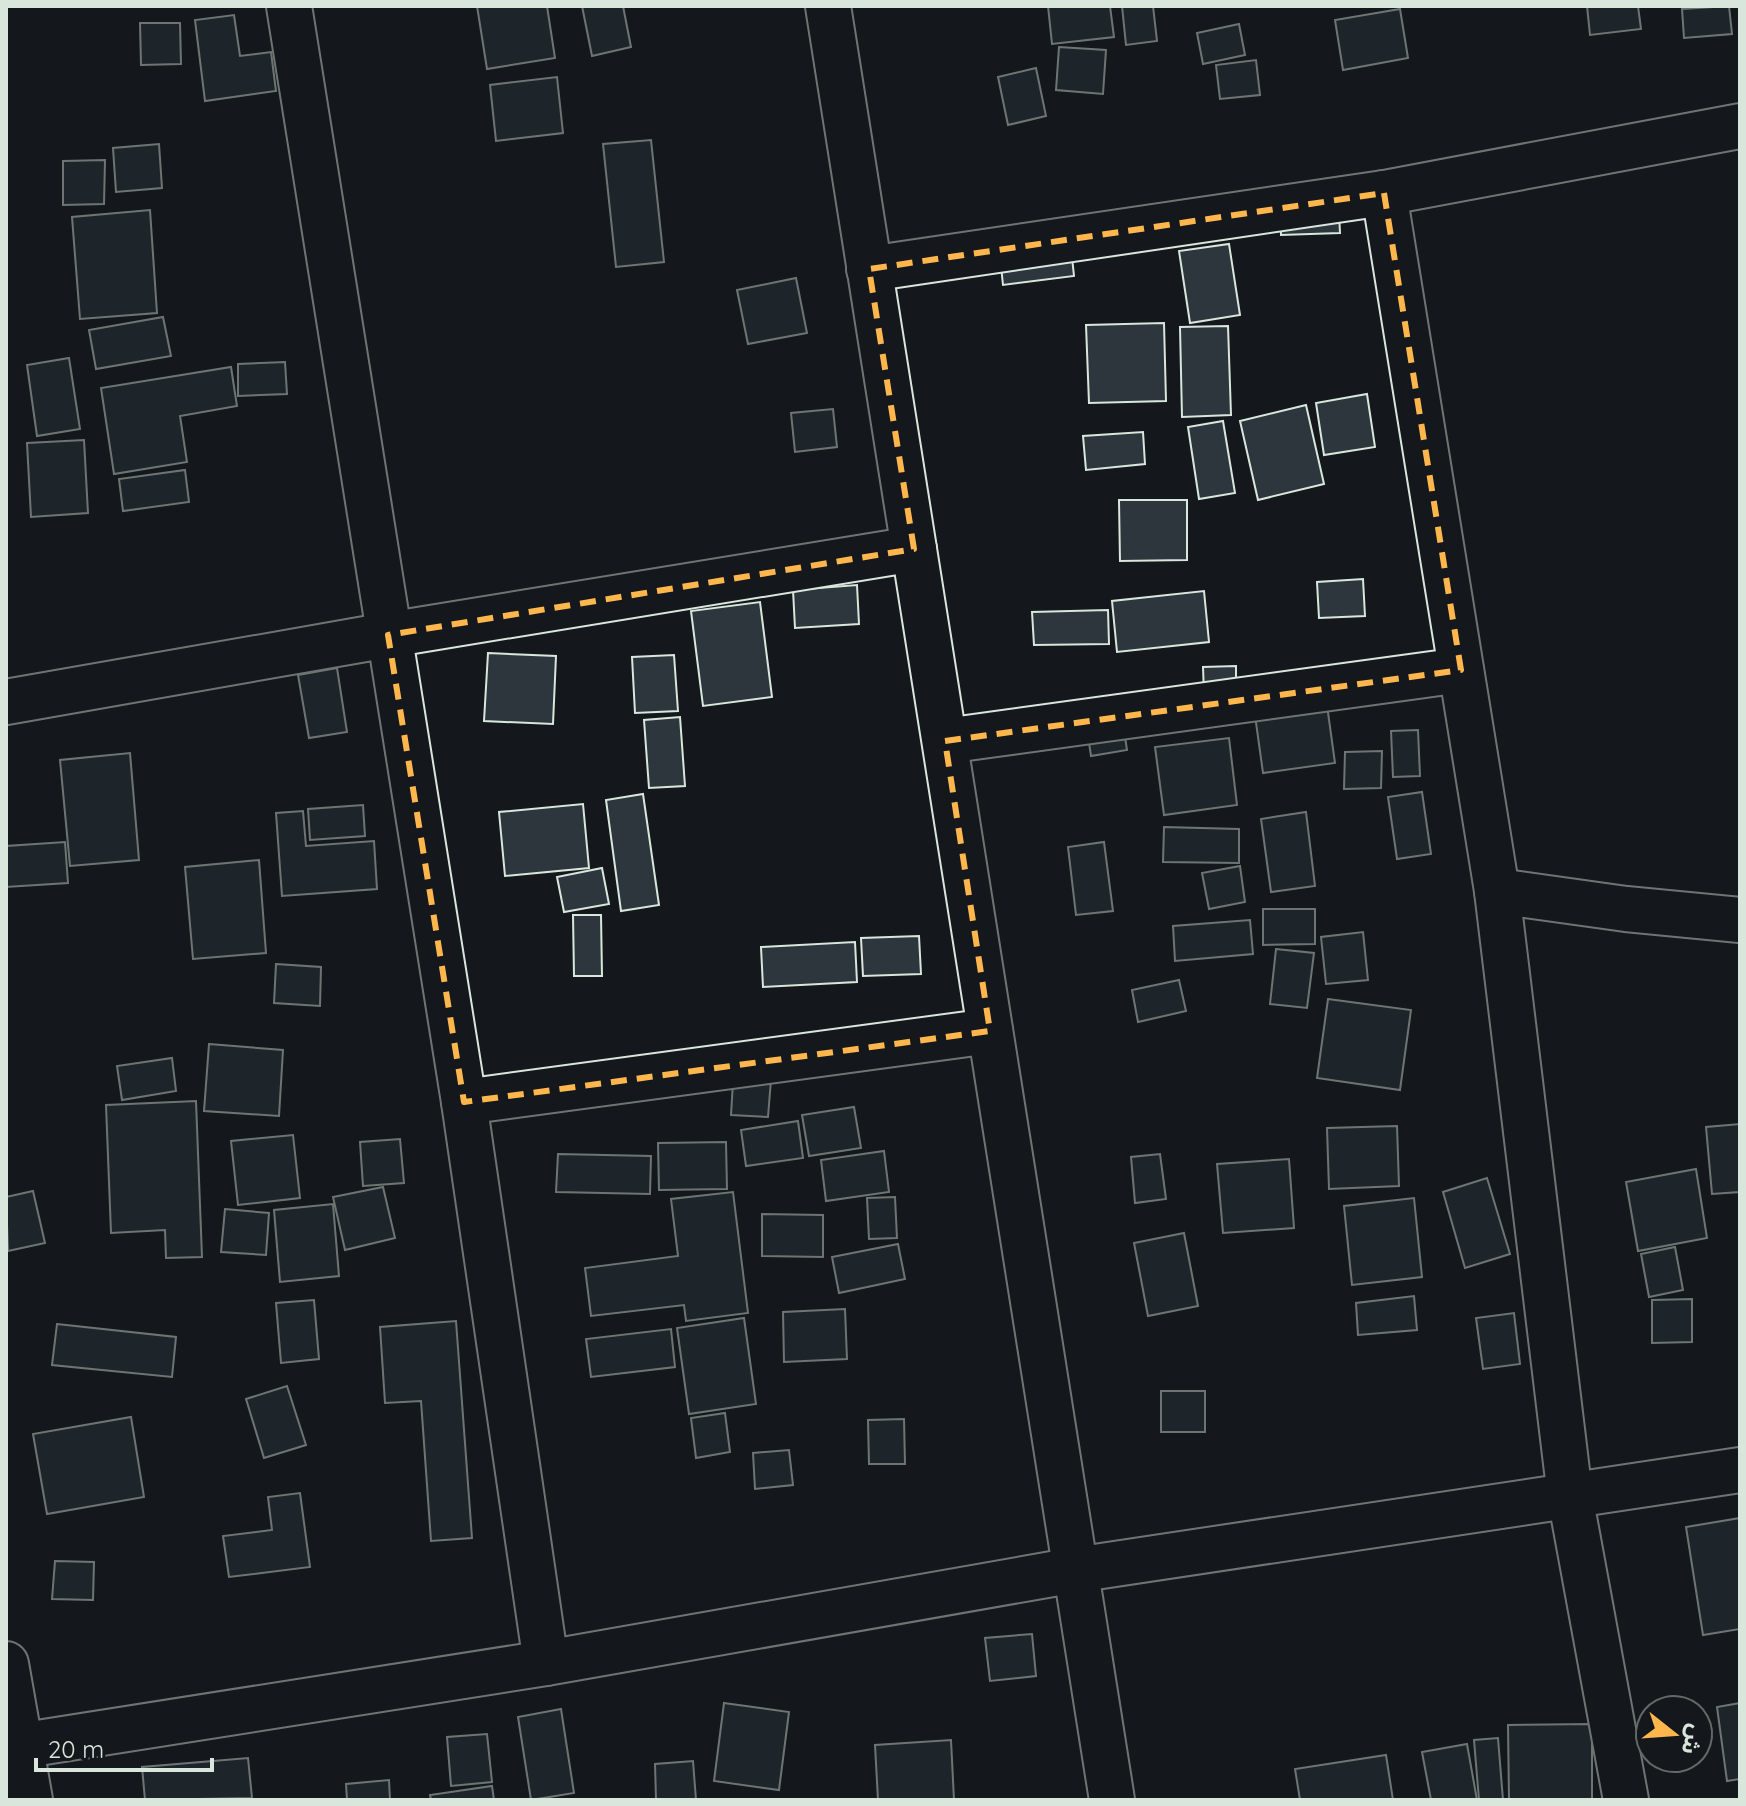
<svg xmlns="http://www.w3.org/2000/svg" width="1746" height="1806" viewBox="0 0 1746 1806" font-family="Quicksand,'Noto Sans Arabic',sans-serif">
	<style>
		.building { fill: #2c363c; stroke: #d8e6dc; stroke-width: 2 }
		.lines { fill: none; stroke-linecap: round; stroke-linejoin: round }
		.street-casing { stroke: #d8e6dc; stroke-width: 48 }
		.street { stroke: #14181c; stroke-width: 44 }
		.marked { fill: none; stroke: #ffb74d; stroke-width: 6; stroke-dasharray: 16 10; stroke-linejoin: round }
	</style>
	<rect width="100%" height="100%" fill="#14181c"/>
	<g class="building">
		<polygon points="477,6 547,6 555,58 487,69"/>
		<polygon points="582,6 623,6 631,47 592,56"/>
		<polygon points="1048,6 1110,6 1114,37 1052,44"/>
		<polygon points="1122,6 1153,6 1157,41 1126,45"/>
		<polygon points="1587,6 1638,6 1641,29 1590,35"/>
		<polygon points="1729,6 1732,34 1684,38 1682,9"/>
		<polygon points="1400,9 1408,58 1343,70 1335,20"/>
		<polygon points="234,15 240,56 271,52 276,91 205,101 195,20"/>
		<polygon points="140,23 180,23 181,64 141,65"/>
		<polygon points="1239,24 1245,55 1203,64 1197,33"/>
		<polygon points="1059,47 1106,50 1103,94 1056,90"/>
		<polygon points="1256,60 1260,95 1220,99 1216,65"/>
		<polygon points="1036,68 1046,116 1008,125 998,77"/>
		<polygon points="557,77 563,133 496,141 490,85"/>
		<polygon points="651,140 664,262 616,267 603,144"/>
		<polygon points="159,144 162,188 116,192 113,148"/>
		<polygon points="105,160 104,204 63,205 63,161"/>
		<polygon points="1338,193 1340,233 1281,235 1280,195"/>
		<polygon points="150,210 157,313 80,319 72,217"/>
		<polygon points="1070,239 1074,276 1003,285 999,247"/>
		<polygon points="1229,244 1240,315 1190,323 1179,251"/>
		<polygon points="796,278 807,333 748,344 737,290"/>
		<polygon points="163,317 171,356 96,369 89,330"/>
		<polygon points="1164,323 1166,401 1089,403 1086,325"/>
		<polygon points="1228,326 1231,415 1182,417 1180,327"/>
		<polygon points="69,358 80,429 37,436 27,365"/>
		<polygon points="285,362 287,394 238,396 238,364"/>
		<polygon points="231,367 237,406 180,416 187,462 114,474 101,388"/>
		<polygon points="1367,394 1375,447 1324,455 1316,403"/>
		<polygon points="1306,405 1324,484 1258,500 1240,421"/>
		<polygon points="833,409 837,447 795,452 791,413"/>
		<polygon points="1223,421 1235,493 1199,499 1188,427"/>
		<polygon points="1143,432 1145,464 1086,470 1083,436"/>
		<polygon points="84,440 88,513 31,517 27,443"/>
		<polygon points="185,470 189,502 123,511 119,479"/>
		<polygon points="1119,500 1187,500 1187,560 1120,561"/>
		<polygon points="1363,579 1365,616 1319,618 1317,582"/>
		<polygon points="857,585 859,624 795,628 793,590"/>
		<polygon points="1204,591 1209,642 1117,652 1112,601"/>
		<polygon points="760,602 772,697 703,706 691,611"/>
		<polygon points="1108,610 1109,644 1034,645 1032,612"/>
		<polygon points="488,653 556,656 553,724 484,721"/>
		<polygon points="674,655 678,711 635,713 632,657"/>
		<polygon points="1236,666 1236,721 1205,721 1203,667"/>
		<polygon points="337,668 347,732 309,738 298,675"/>
		<polygon points="1322,669 1335,763 1263,773 1250,679"/>
		<polygon points="1119,697 1127,750 1091,756 1083,703"/>
		<polygon points="680,717 685,786 649,788 644,720"/>
		<polygon points="1418,730 1420,776 1393,777 1391,731"/>
		<polygon points="1229,738 1237,805 1164,815 1155,747"/>
		<polygon points="1382,751 1381,788 1344,789 1345,752"/>
		<polygon points="130,753 139,860 70,866 60,760"/>
		<polygon points="1422,792 1431,854 1397,859 1388,797"/>
		<polygon points="643,794 659,905 621,911 606,800"/>
		<polygon points="583,804 589,868 505,876 499,812"/>
		<polygon points="363,805 365,836 310,840 308,809"/>
		<polygon points="303,811 306,846 374,841 377,889 282,896 276,813"/>
		<polygon points="1306,812 1315,886 1271,892 1261,819"/>
		<polygon points="1164,827 1239,829 1239,863 1163,862"/>
		<polygon points="65,842 68,883 6,887 6,846"/>
		<polygon points="1104,842 1113,911 1076,915 1068,847"/>
		<polygon points="259,860 266,953 193,959 185,867"/>
		<polygon points="1240,866 1245,902 1209,909 1202,873"/>
		<polygon points="602,868 609,904 564,912 557,877"/>
		<polygon points="1263,909 1315,909 1315,944 1263,945"/>
		<polygon points="573,915 601,915 602,976 574,976"/>
		<polygon points="1250,920 1253,954 1175,961 1173,926"/>
		<polygon points="1363,932 1368,980 1326,984 1321,937"/>
		<polygon points="919,936 921,974 863,976 861,938"/>
		<polygon points="855,942 857,982 763,987 761,947"/>
		<polygon points="1276,949 1314,953 1307,1008 1270,1004"/>
		<polygon points="276,964 321,967 320,1006 274,1003"/>
		<polygon points="1179,980 1186,1011 1138,1022 1132,990"/>
		<polygon points="1328,999 1411,1010 1400,1090 1317,1078"/>
		<polygon points="209,1044 283,1050 279,1116 204,1111"/>
		<polygon points="172,1058 176,1091 122,1100 117,1066"/>
		<polygon points="734,1065 772,1067 768,1117 731,1115"/>
		<polygon points="196,1101 202,1257 166,1258 165,1230 111,1233 106,1105"/>
		<polygon points="854,1107 861,1148 809,1156 802,1115"/>
		<polygon points="798,1121 803,1158 746,1166 741,1130"/>
		<polygon points="1740,1124 1740,1192 1712,1194 1706,1127"/>
		<polygon points="1397,1126 1399,1186 1329,1189 1327,1128"/>
		<polygon points="293,1135 300,1198 238,1205 231,1141"/>
		<polygon points="400,1139 404,1183 363,1186 360,1142"/>
		<polygon points="726,1142 727,1189 659,1190 658,1143"/>
		<polygon points="884,1151 889,1192 826,1201 821,1160"/>
		<polygon points="558,1154 651,1156 650,1194 556,1192"/>
		<polygon points="1160,1154 1166,1199 1135,1203 1131,1157"/>
		<polygon points="1289,1159 1294,1228 1223,1233 1217,1164"/>
		<polygon points="1696,1169 1707,1238 1638,1251 1626,1182"/>
		<polygon points="1487,1178 1510,1254 1465,1268 1443,1192"/>
		<polygon points="383,1187 395,1238 345,1250 333,1197"/>
		<polygon points="33,1191 45,1243 8,1251 6,1197"/>
		<polygon points="733,1192 748,1313 686,1321 684,1305 591,1316 585,1268 678,1256 671,1199"/>
		<polygon points="895,1197 897,1238 869,1239 867,1198"/>
		<polygon points="1414,1198 1422,1277 1352,1285 1344,1206"/>
		<polygon points="333,1204 339,1276 280,1282 274,1210"/>
		<polygon points="225,1209 269,1213 266,1255 221,1252"/>
		<polygon points="762,1214 823,1215 823,1257 762,1256"/>
		<polygon points="1184,1233 1198,1306 1148,1316 1134,1243"/>
		<polygon points="898,1244 905,1279 839,1293 832,1257"/>
		<polygon points="1675,1247 1683,1290 1649,1297 1641,1254"/>
		<polygon points="1414,1296 1417,1330 1358,1335 1356,1303"/>
		<polygon points="1692,1299 1692,1342 1652,1343 1652,1300"/>
		<polygon points="314,1300 319,1359 281,1363 276,1303"/>
		<polygon points="845,1309 847,1359 784,1362 783,1312"/>
		<polygon points="1514,1313 1520,1364 1483,1369 1476,1318"/>
		<polygon points="744,1318 756,1404 689,1414 677,1328"/>
		<polygon points="456,1321 472,1538 431,1541 421,1401 385,1403 380,1327"/>
		<polygon points="57,1324 176,1337 172,1377 52,1365"/>
		<polygon points="671,1329 675,1367 591,1377 586,1339"/>
		<polygon points="287,1386 306,1445 264,1458 246,1399"/>
		<rect x="1161" y="1391" width="44" height="41"/>
		<polygon points="725,1413 730,1452 696,1458 691,1418"/>
		<polygon points="131,1417 144,1497 47,1514 33,1434"/>
		<polygon points="904,1419 905,1464 869,1464 868,1420"/>
		<polygon points="789,1450 793,1485 755,1489 753,1453"/>
		<polygon points="300,1493 310,1567 229,1577 223,1536 272,1530 268,1497"/>
		<polygon points="1740,1518 1740,1629 1703,1635 1686,1527"/>
		<polygon points="55,1561 94,1562 93,1600 52,1599"/>
		<polygon points="1032,1634 1036,1676 990,1681 985,1638"/>
		<polygon points="724,1703 789,1712 779,1790 714,1781"/>
		<polygon points="1740,1703 1740,1779 1727,1781 1717,1707"/>
		<polygon points="561,1709 574,1793 531,1800 518,1717"/>
		<polygon points="1592,1724 1592,1800 1509,1800 1508,1725"/>
		<polygon points="487,1734 492,1782 451,1786 447,1737"/>
		<polygon points="1498,1738 1503,1800 1479,1800 1474,1740"/>
		<polygon points="951,1740 954,1800 878,1800 875,1745"/>
		<polygon points="1467,1744 1477,1800 1431,1800 1422,1752"/>
		<polygon points="1386,1755 1393,1800 1300,1800 1295,1769"/>
		<polygon points="248,1758 252,1798 145,1800 142,1767"/>
		<polygon points="693,1761 696,1800 656,1800 655,1764"/>
		<polygon points="389,1780 390,1800 347,1800 346,1784"/>
		<polygon points="492,1786 494,1800 431,1800 430,1795"/>
	</g>
	<g class="lines">
		<g class="street-casing">
			<g id="street">
				<polyline points="289,6 464,1102 546,1663"/>
				<polyline points="828,6 1112,1800"/>
				<polyline points="1384,193 1497,891 1570,1496 1626,1800"/>
				<polyline points="869,269 1384,193 1740,126"/>
				<polyline points="6,702 388,635 914,549"/>
				<polyline points="945,741 1461,670"/>
				<polyline points="1497,891 1626,909 1740,920"/>
				<polyline points="464,1102 990,1031"/>
				<polyline points="6,1664 30,1800"/>
				<polyline points="6,1748 546,1663 1075,1570 1740,1470"/>
			</g>
		</g>
		<use href="#street" class="street"/>
	</g>
	<path d="M0 0H1746V1806H0ZM1384 193 1461 670 945 741 990 1031 464 1102 388 635 914 549 869 269Z" fill="#14181c" fill-opacity=".55" fill-rule="evenodd"/>
	<path class="marked" d="M1384 193 1461 670 945 741 990 1031 464 1102 388 635 914 549 869 269Z"/>
	<rect width="1746" height="1806" fill="none" stroke="#d8e6dc" stroke-width="16"/>
	<g transform="translate(1674 1734) rotate(107)"><circle r="38" fill="#14181c" stroke="#626a69" stroke-width="2"/>
	<path d="M0-6L14 30L0 20L-14 30Z" fill="#ffb74d"/>
	<text y="-12" font-size="22" font-weight="bold" text-anchor="middle" fill="#d8e6dc">ش</text>
	</g>
	<path d="M36 1758v12h176v-12" fill="none" stroke="#d8e6dc" stroke-width="4"/>
	<text x="48" y="1758" font-size="24" fill="#d8e6dc" stroke="#14181c" stroke-width="6" paint-order="stroke">20 m</text>
</svg>
